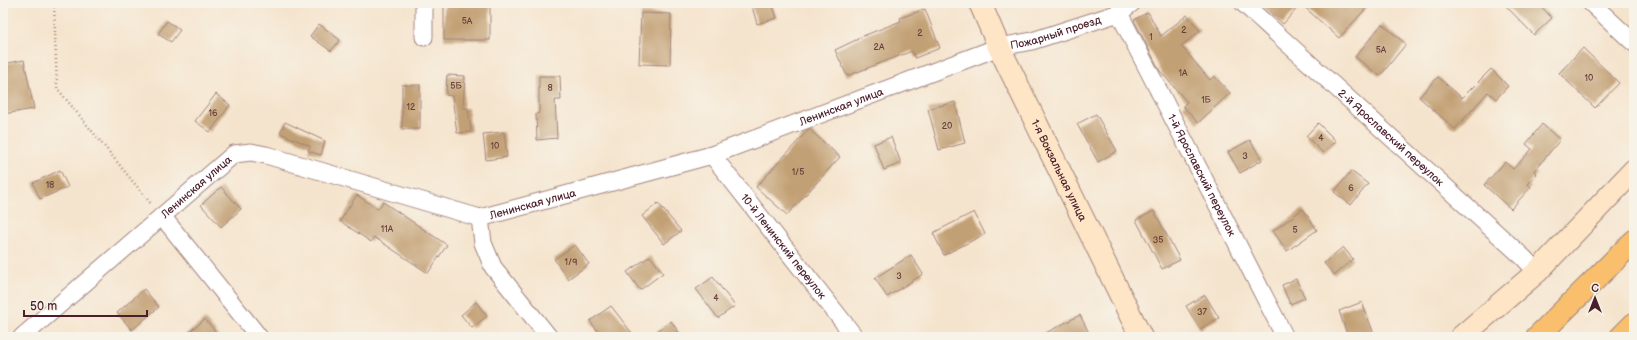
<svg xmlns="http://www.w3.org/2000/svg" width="1637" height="340" viewBox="0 0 1637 340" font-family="'Balsamiq Sans',sans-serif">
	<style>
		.building { fill: #c2a074 }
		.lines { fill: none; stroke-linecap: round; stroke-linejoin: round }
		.street-casing { stroke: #a0827c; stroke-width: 19 }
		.secondary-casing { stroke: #a0827c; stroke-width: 24 }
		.highway-casing { stroke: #a0827c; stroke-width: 24 }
		.path { stroke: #a0827c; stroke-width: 2.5; stroke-dasharray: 1 3; stroke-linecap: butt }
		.street { stroke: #fff; stroke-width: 17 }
		.secondary { stroke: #fde5c5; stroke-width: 22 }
		.highway { stroke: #f9bf6d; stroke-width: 22 }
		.labels { text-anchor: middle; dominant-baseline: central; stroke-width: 4; stroke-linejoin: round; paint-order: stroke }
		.number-label { font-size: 9px; fill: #683f3d }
		.street-label { font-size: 11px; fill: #4a1f2b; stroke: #f7f3e8 }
	</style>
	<rect width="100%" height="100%" fill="#f7f3e8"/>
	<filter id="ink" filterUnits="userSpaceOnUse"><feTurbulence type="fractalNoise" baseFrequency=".025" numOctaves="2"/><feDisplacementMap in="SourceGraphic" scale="8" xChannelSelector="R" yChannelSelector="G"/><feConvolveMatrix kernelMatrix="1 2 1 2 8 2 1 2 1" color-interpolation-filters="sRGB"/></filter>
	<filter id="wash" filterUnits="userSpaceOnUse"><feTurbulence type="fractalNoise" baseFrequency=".012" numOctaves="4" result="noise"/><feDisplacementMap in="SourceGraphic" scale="16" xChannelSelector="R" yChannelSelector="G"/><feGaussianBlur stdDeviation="0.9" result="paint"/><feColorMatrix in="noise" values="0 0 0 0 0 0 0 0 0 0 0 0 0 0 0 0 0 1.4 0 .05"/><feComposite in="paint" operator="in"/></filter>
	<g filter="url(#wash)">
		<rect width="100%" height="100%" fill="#f5e4cd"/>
		<g id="blocks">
			<g class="building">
				<rect x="444" y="3" width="46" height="37"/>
				<polygon points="751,3 772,3 777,18 757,24"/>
				<polygon points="1260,3 1371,3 1339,38 1301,4 1283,24"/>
				<polygon points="1503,3 1538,3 1552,18 1534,35"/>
				<polygon points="925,9 940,48 915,58 912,51 847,76 835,50 858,39 858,38 901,21 900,18"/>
				<polygon points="1148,12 1161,36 1187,15 1200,31 1181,46 1210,80 1214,76 1230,93 1198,123 1183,106 1187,102 1160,71 1134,20"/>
				<polygon points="641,13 671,14 670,65 639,64"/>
				<polygon points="167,21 180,30 171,42 158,34"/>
				<polygon points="319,24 340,40 331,51 310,36"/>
				<polygon points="1382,24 1406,44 1380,76 1355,57"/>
				<polygon points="1583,48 1619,83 1595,108 1559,73"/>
				<polygon points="24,60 34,109 3,114 3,64"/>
				<polygon points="1491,69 1508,86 1496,99 1488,92 1455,129 1419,97 1438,77 1462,98"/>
				<polygon points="447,75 465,76 463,108 468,108 471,132 457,133 452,96 446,95"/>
				<polygon points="539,76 560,76 561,100 555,100 557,138 537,140 536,114 539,113"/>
				<rect x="402" y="85" width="18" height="44"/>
				<polygon points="216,94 230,105 210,132 195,121"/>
				<polygon points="955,102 965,143 939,150 928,109"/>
				<polygon points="1096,114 1117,151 1098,162 1077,124"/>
				<polygon points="285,122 325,141 321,155 308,151 310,146 280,133"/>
				<polygon points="1318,123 1336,141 1323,153 1306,136"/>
				<polygon points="1542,124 1560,140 1534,171 1537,174 1528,184 1531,187 1511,209 1484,185 1505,162 1513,169 1532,149 1526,144"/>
				<polygon points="809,129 840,157 787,215 756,187"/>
				<polygon points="504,132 507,157 486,160 483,134"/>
				<polygon points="891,137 901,163 884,170 874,144"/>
				<polygon points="1250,140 1262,160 1240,173 1228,152"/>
				<polygon points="60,170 68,187 40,199 33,183"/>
				<polygon points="1351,171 1368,184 1351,205 1334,192"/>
				<polygon points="221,187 241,209 221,227 201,205"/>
				<polygon points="357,195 378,209 383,202 447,245 428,273 374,237 371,242 340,221"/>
				<polygon points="658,203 681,231 664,244 642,216"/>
				<polygon points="1303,209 1317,230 1287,251 1273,231"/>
				<polygon points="1154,211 1180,260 1162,269 1136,220"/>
				<polygon points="974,212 985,234 944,255 933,233"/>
				<polygon points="575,245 589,264 568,279 554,259"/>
				<polygon points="1343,247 1353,259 1334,275 1324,263"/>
				<polygon points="911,255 923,274 887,297 875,278"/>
				<polygon points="650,256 663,273 640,290 627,272"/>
				<polygon points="713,277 735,306 718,318 696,289"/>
				<polygon points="1296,279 1305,298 1290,304 1282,285"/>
				<polygon points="144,289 159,307 132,330 117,313"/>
				<polygon points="1205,295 1219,318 1200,329 1186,306"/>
				<polygon points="476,302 487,316 472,328 461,315"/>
				<polygon points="1362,302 1375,337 1348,337 1339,311"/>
				<polygon points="611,306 635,337 602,337 590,321"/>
				<polygon points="1080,315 1091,337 1038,337"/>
				<polygon points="205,319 220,337 183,337"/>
				<polygon points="671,321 682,337 649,337"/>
			</g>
		</g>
	</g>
	<g filter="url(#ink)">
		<use href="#blocks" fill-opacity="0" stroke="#a0827c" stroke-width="1"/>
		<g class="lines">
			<g class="street-casing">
				<g id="street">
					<path id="s1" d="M1243 3 1524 258 1537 272"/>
					<polyline points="1591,3 1634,43"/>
					<path id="s2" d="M1119 13 1285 337"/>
					<polyline points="424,37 424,3"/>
					<path id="s3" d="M712 155 855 337"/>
					<polyline points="162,216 259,337"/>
					<polyline points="480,218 483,243 493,267 549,337"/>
					<path id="s4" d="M22 337 234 154 251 152 266 155 480 218 712 155 999 47 1032 41 1119 13 1132 3"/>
				</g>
			</g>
			<g class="secondary-casing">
				<g id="secondary">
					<path id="s5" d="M980 3 999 47 1141 337"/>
					<polyline points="1461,337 1537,272 1634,170"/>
				</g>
			</g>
			<g class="highway-casing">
				<g id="highway">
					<polyline points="1537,337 1634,241"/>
					<polyline points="1621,337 1634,324"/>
				</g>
			</g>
			<polyline class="path" points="54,3 57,88 152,205"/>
			<use href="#street" class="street"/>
			<use href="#secondary" class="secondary"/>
			<use href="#highway" class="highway"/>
		</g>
	</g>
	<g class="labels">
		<g class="number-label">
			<text x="467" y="21">5A</text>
			<text x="1184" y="30">2</text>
			<text x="920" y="33">2</text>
			<text x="1151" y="37">1</text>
			<text x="879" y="47">2А</text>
			<text x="1381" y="50">5А</text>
			<text x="1183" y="73">1А</text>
			<text x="1589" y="78">10</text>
			<text x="456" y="86">5Б</text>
			<text x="550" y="88">8</text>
			<text x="1206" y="100">1Б</text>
			<text x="411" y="107">12</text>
			<text x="213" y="113">16</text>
			<text x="947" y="126">20</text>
			<text x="1321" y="138">4</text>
			<text x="495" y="146">10</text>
			<text x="1245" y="156">3</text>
			<text x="798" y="172">1/5</text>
			<text x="50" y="185">18</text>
			<text x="1351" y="188">6</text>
			<text x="387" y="229">11А</text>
			<text x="1295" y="230">5</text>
			<text x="1158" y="240">35</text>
			<text x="571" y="262">1/9</text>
			<text x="899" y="276">3</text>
			<text x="716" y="298">4</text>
			<text x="1202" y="312">37</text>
		</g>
		<g class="street-label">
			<text stroke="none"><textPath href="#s4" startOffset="1141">Пожарный проезд</textPath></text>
			<text stroke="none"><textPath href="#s4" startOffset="914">Ленинская улица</textPath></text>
			<text stroke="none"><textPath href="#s1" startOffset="200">2-й Ярославский переулок</textPath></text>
			<text stroke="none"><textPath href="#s5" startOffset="185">1-я Вокзальная улица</textPath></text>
			<text stroke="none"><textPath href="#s2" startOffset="182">1-й Ярославский переулок</textPath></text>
			<text stroke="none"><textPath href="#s4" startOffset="230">Ленинская улица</textPath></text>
			<text stroke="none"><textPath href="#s4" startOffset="590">Ленинская улица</textPath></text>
			<text stroke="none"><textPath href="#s3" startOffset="116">10-й Ленинский переулок</textPath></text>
		</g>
	</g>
	<rect width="1637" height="340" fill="none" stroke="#f7f3e8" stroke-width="16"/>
	<g transform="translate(1595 298)" stroke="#f7f3e8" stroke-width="3" paint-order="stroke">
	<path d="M0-3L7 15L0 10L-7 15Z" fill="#4a1f2b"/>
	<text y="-6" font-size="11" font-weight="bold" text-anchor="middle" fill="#4a1f2b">С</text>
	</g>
	<path d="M24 310v6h123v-6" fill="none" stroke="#4a1f2b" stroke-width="2"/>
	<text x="30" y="310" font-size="12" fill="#4a1f2b" stroke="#f7f3e8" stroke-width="3" paint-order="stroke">50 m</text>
</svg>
